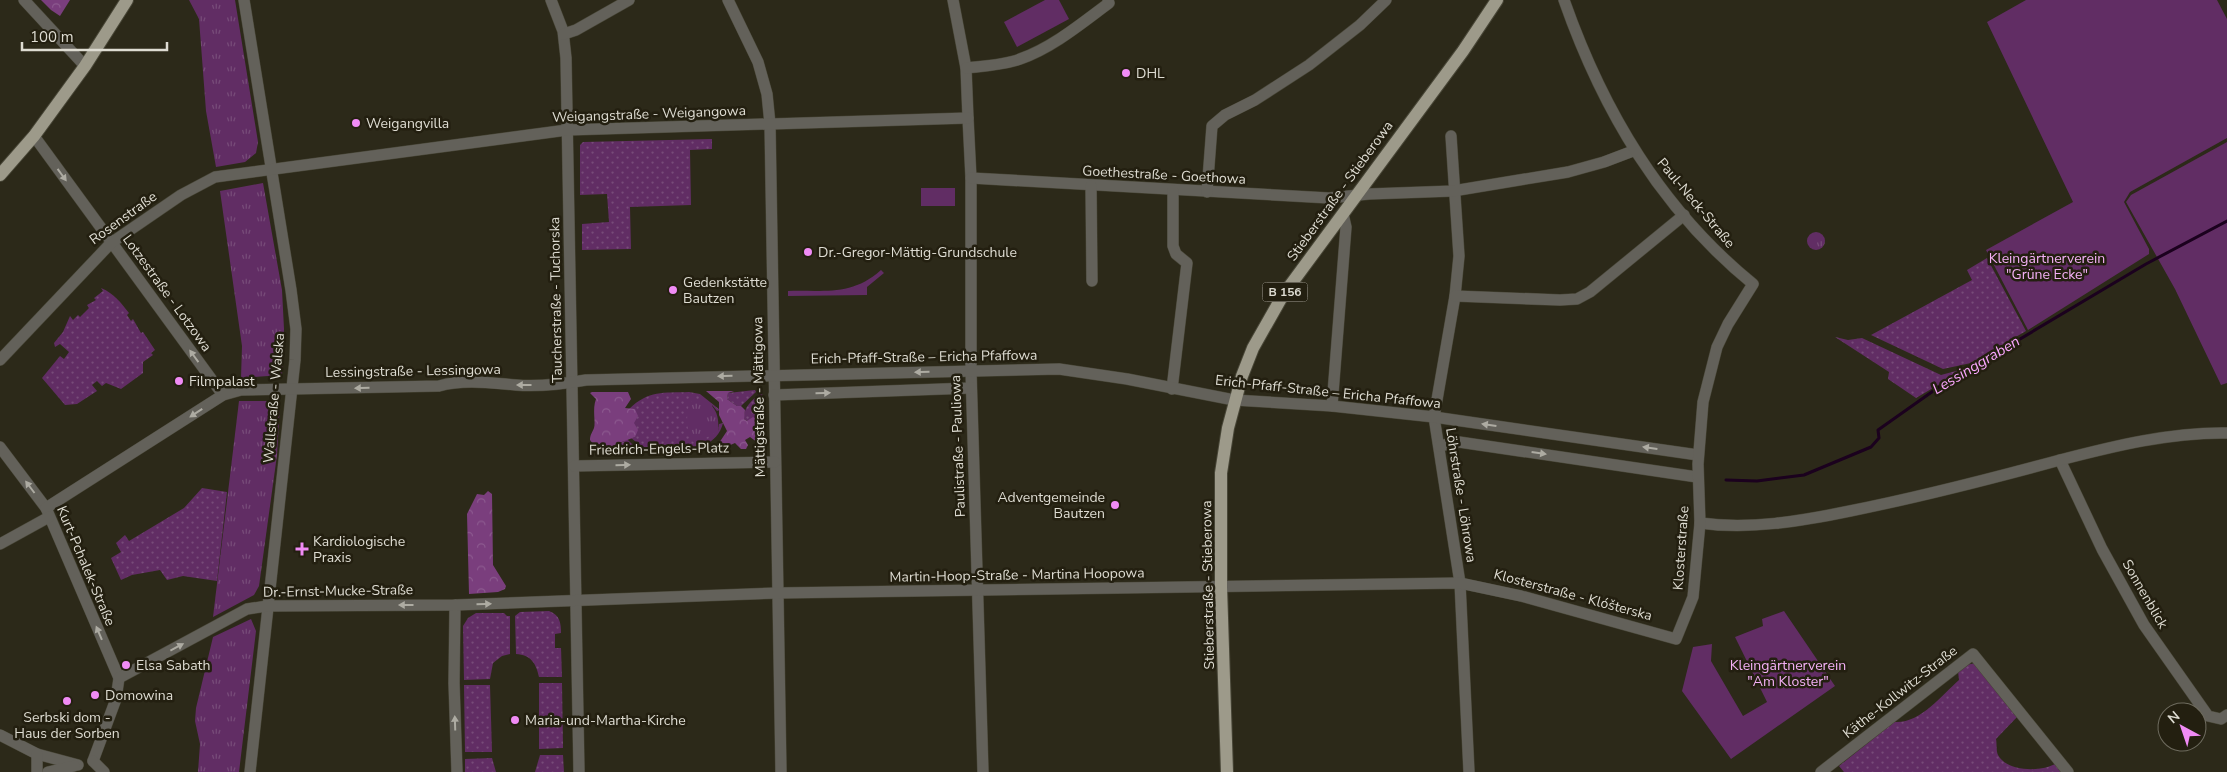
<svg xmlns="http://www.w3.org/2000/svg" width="2227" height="772" viewBox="0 0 2227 772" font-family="'Nunito Sans',sans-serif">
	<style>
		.grass { fill: url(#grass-dots) }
		.forest { fill: url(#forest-crowns) }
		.park { fill: url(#park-tufts) }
		.garden { fill: #612d64 }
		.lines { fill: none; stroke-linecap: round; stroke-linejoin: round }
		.stream { stroke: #1b011e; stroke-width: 3 }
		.minor-casing { stroke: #484637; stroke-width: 12 }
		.major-casing { stroke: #484637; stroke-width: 14 }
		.minor { stroke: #63615a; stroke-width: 11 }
		.major { stroke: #9d9a8a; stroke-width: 12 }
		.oneway { fill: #adaba2 }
		.poi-dot { fill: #f08bf5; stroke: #231f10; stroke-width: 2 }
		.labels { text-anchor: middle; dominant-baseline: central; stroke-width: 5; stroke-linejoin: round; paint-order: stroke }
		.shield { fill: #231f10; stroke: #a6a398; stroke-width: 1 }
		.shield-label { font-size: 12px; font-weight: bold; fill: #dedcd2 }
		.poi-label { font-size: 14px; fill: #dedcd2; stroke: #231f10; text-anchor: start }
		.street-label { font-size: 14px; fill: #dedcd2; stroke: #231f10 }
		.park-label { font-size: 14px; fill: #f4b0f6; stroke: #231f10 }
		.water-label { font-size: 15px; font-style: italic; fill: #fba7ff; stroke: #231f10 }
	</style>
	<defs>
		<pattern id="grass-dots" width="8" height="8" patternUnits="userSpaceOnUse" patternTransform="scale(1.25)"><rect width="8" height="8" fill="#612d64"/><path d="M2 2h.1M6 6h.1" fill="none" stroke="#774b79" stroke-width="1.8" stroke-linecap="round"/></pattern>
		<pattern id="forest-crowns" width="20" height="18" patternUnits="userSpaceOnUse" patternTransform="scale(1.25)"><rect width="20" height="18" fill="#7a3e7d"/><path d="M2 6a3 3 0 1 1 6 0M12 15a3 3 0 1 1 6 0" fill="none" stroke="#8c598f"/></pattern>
		<pattern id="park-tufts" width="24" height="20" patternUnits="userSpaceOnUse" patternTransform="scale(1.25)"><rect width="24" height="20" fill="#612d64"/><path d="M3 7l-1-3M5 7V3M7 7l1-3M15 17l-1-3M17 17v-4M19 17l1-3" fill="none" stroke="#774b79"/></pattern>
	</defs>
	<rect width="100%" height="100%" fill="#2c2919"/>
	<g class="grass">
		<polygon points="712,139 712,149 690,150 691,205 630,207 631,249 582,250 582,224 609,222 607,194 580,195 580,145 583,142"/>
		<polygon points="1987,258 2026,331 1971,363 1943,369 1871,335 1972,280 1967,270"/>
		<path d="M101 288C115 294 120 302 129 313L127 315 131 321 133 319 141 333 143 332 155 350 151 353 153 355 143 362V373L121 389 106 383 102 386 97 381 92 385 97 391 77 404 65 405 42 378 60 356 64 359 69 352 60 344 55 347 54 343 63 332 70 316 73 320 78 315 80 317 89 308 87 305 96 300 94 298 103 291Z"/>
		<polygon points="1835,337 1848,340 1862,338 1941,375 1967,368 1916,398 1888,379 1889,372"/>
		<polygon points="755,390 756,392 741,406 737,406 727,399 728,393"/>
		<path d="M689 392 700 394 720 410 717 411 712 405 718 431 719 424 723 423C716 453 671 457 647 449 641 446 636 442 631 438L635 437 633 423 629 409C649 390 663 393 689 392Z"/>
		<path d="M762 393 764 407H760V413H764V419L747 421 744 419C743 408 752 399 762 393Z"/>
		<polygon points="627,439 640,452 593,452 604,444 618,445"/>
		<polygon points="202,488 227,492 217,581 183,576 167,580 160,570 132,575 121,580 111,558 121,552 116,543 125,535 129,541 184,508"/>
		<path d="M549 611C560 615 561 623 561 633L555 634V648H561L562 677H539C536 663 531 655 516 654L515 616 520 612Z"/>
		<polygon points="476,613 504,613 507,616 510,616 510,654 502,656 493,663 490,679 464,680 463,626 468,618"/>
		<path d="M1976 663 2018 716 1996 739C1997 743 1996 751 1998 755 2007 772 2041 772 2055 764L2062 772H1844L1839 766 1894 722C1920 724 1941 696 1959 680L1958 671 1966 665Z"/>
		<polygon points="539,683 562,683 563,748 539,749"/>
		<polygon points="464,685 490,685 492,752 465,752"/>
		<polygon points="540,755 563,755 564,772 535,772"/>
		<polygon points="492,758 496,772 465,772 465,759"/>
	</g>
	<g class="forest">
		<polygon points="41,0 70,0 60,16 51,10"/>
		<polygon points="706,391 734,391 728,393 727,399 737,406 741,406 745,410 744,419 747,421 753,417 758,420 764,419 763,444 761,445 750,437 745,440 748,445 746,449 741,449 735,443 721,449 719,443 727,431 719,415 719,402"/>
		<path d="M592 392H628L631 399 625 408 635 409 638 416 634 423 638 430 635 437 609 447 604 444H593L590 440C590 435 592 433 594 428 596 423 592 409 596 399L590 393Z"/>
		<polygon points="488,491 492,494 493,565 506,586 505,589 498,592 469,594 467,514 477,494 484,495"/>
	</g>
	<g class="park">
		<polygon points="189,0 235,0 258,142 256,153 245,162 216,167 206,111 199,19"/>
		<polygon points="263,183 282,290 284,329 282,375 241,378 242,346 220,191"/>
		<circle cx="1816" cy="241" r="9"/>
		<path d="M693 400C713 399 720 413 718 431L697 443 693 442C686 430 686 417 689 404Z"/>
		<polygon points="239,401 280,401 277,455 259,586 254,595 213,617"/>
		<polygon points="251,619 256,631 239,772 198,772 200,744 195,721 196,708 213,637"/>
	</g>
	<g class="garden">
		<polygon points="1045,0 1059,0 1069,19 1017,47 1004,22"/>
		<polygon points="2026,0 2217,0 2227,19 2227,138 2130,192 2124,202 2149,249 2149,254 2028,330 1986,250 2073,202 1987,22"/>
		<polygon points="2227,142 2227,383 2221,385 2175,289 2126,202 2131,195"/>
		<rect x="921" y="188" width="34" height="18"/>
		<path d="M881 270 884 273 867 287V295L788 296V291C825 290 852 296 881 270Z"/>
		<polygon points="1784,611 1835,686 1731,759 1682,691 1693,647 1712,644 1711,661 1743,716 1767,702 1735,637 1763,626 1762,619"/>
	</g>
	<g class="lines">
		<polyline class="stream" points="1726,480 1757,481 1804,475 1871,447 1879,438 1878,430 1936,389 2146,264 2227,221"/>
		<g class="minor-casing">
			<g id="minor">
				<polyline points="24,0 85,66"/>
				<polyline points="244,0 291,290 296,329 295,360 250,772"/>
				<polyline points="551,0 563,31 566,58 579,772"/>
				<polyline points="728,0 758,62 767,94 770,124 781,772"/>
				<polyline points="953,0 966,68 968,118 971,178 971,371 983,772"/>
				<polyline points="564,34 576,30 629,0"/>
				<path d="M966 68C984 66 1004 65 1020 59 1052 48 1082 23 1109 3L1108 0"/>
				<polyline points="34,136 223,395"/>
				<polyline points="1451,136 1459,256 1455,296 1434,417 1460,583 1469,772"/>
				<polyline points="971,178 1329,198 1369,194 1453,191 1568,172 1604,162 1633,151"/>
				<polyline points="1091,186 1092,281"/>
				<polyline points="1207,192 1212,126 1225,115 1255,100 1309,65 1360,25 1386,0"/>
				<polyline points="1455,296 1560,300 1577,299 1590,292 1684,215"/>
				<polyline points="0,360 111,243 181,195 215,177 567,130 968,118"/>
				<polyline points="1172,389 1187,263 1176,254 1173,246 1173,191"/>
				<polyline points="774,395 971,388"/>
				<polyline points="1332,406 1346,227 1343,214"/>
				<polyline points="1439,446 1459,442 1697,477"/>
				<polyline points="0,447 46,508 119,678 116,699 93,761"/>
				<polyline points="2060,460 2102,549 2144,625 2208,716 2221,719 2227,715"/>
				<polyline points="574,466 775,462"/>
				<path d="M46 508 223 395 241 390 439 386C464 379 491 383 516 385 539 387 563 384 586 380L1059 369 1127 379 1234 400 1332 406 1434 417 1698 455"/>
				<path d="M1700 523C1750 530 1801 521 1850 511 1920 497 1990 479 2060 460 2114 446 2171 432 2227 433"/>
				<polyline points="0,544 49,517"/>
				<polyline points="455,605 454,683 457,772"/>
				<path d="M119 678 247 609 267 606 455 605 778 593 1460 583 1521 596 1676 639 1693 597 1700 523 1698 464 1703 402 1717 347 1728 324 1753 284C1661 209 1603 111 1564 0"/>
				<polyline points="0,735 37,754 78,765"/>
				<polyline points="37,754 37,772"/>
				<polyline points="93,761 104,772"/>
				<polyline points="48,772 74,766"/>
				<polyline points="1821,772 1973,654 2068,772"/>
			</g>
		</g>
		<g class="major-casing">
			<g id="major">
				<polyline points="0,175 34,136 85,66 127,0"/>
				<polyline points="1227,772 1221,587 1221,473 1228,428 1242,376 1253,348 1283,295 1463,51 1497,0"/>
			</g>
		</g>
		<use href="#minor" class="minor"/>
		<use href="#major" class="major"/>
	</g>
	<defs><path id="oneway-solid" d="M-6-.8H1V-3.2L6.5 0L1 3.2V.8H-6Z" transform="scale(1.25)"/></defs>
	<g class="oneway">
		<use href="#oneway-solid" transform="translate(62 175) rotate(54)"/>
		<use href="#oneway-solid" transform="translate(194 356) rotate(-126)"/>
		<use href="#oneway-solid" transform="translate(922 372) rotate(179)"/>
		<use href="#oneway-solid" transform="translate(725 376) rotate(179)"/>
		<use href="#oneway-solid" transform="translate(524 385) rotate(180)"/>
		<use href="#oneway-solid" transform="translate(362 388) rotate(179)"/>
		<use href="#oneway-solid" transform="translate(823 393) rotate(-2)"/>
		<use href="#oneway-solid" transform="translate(196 413) rotate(147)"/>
		<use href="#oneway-solid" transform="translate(1489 425) rotate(-172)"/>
		<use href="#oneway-solid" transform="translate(1650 448) rotate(-172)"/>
		<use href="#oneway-solid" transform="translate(1539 453) rotate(8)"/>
		<use href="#oneway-solid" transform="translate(623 465) rotate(-1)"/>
		<use href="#oneway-solid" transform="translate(30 487) rotate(-127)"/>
		<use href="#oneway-solid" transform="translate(484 604) rotate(-2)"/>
		<use href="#oneway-solid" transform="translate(406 605) rotate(180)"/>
		<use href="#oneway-solid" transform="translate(99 633) rotate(-113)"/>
		<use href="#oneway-solid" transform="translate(177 647) rotate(-28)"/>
		<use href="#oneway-solid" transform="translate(455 723) rotate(-92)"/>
	</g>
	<g class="poi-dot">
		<circle cx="1126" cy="73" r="5"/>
		<circle cx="356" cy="123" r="5"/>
		<circle cx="808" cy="252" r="5"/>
		<circle cx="673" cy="290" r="5"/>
		<circle cx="179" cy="381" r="5"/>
		<circle cx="1115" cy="505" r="5"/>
		<path d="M299.5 541.5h5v5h5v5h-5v5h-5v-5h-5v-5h5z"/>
		<circle cx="126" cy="665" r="5"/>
		<circle cx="95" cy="695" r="5"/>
		<circle cx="67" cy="701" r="5"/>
		<circle cx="515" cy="720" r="5"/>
	</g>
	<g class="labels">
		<rect class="shield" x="1262.5" y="282.5" width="45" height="19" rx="4"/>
		<g class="shield-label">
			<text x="1285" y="292">B 156</text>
		</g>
		<g class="poi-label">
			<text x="1136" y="73">DHL</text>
			<text x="366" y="123">Weigangvilla</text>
			<text x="818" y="252">Dr.-Gregor-Mättig-Grundschule</text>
			<text x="683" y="282">Gedenkstätte<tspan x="683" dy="16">Bautzen</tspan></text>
			<text x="189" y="381">Filmpalast</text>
			<text x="1105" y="497" text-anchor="end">Adventgemeinde<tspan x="1105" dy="16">Bautzen</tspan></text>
			<text x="313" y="541">Kardiologische<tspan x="313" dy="16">Praxis</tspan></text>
			<text x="136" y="665">Elsa Sabath</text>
			<text x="105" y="695">Domowina</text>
			<text x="67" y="717" text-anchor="middle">Serbski dom -<tspan x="67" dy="16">Haus der Sorben</tspan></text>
			<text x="525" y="720">Maria-und-Martha-Kirche</text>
		</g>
		<g class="street-label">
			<text transform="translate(649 114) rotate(-2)">Weigangstraße - Weigangowa</text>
			<text transform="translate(1164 175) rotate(3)">Goethestraße - Goethowa</text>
			<text transform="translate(1340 191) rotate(-54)">Stieberstraße - Stieberowa</text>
			<text transform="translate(1696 203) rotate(50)">Paul-Neck-Straße</text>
			<text transform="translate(123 218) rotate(-36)">Rosenstraße</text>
			<text transform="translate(167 293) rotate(54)">Lotzestraße - Lotzowa</text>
			<text transform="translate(556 300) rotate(-91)">Taucherstraße - Tuchorska</text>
			<text transform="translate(924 357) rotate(-1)">Erich-Pfaff-Straße – Ericha Pfaffowa</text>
			<text transform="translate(413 371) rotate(-1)">Lessingstraße - Lessingowa</text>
			<text transform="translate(1328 392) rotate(6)">Erich-Pfaff-Straße – Ericha Pfaffowa</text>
			<text transform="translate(759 397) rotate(-91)">Mättigstraße - Mättigowa</text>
			<text transform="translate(274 398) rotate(-85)">Wallstraße - Walska</text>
			<text transform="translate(958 446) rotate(-92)">Paulistraße - Pauliowa</text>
			<text transform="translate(659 449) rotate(-1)">Friedrich-Engels-Platz</text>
			<text transform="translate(1461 495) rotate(81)">Löhrstraße - Löhrowa</text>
			<text transform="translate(1681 548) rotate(-86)">Klosterstraße</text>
			<text transform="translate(86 566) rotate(67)">Kurt-Pchalek-Straße</text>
			<text transform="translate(1017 575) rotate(-1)">Martin-Hoop-Straße - Martina Hoopowa</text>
			<text transform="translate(1208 585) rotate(-91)">Stieberstraße - Stieberowa</text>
			<text transform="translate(338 591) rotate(-1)">Dr.-Ernst-Mucke-Straße</text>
			<text transform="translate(2145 594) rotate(60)">Sonnenblick</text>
			<text transform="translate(1573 595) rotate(15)">Klosterstraße - Klóšterska</text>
			<text transform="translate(1900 692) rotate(-38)">Käthe-Kollwitz-Straße</text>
		</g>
		<g class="park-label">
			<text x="2047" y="258">Kleingärtnerverein<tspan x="2047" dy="16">"Grüne Ecke"</tspan></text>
			<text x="1788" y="665">Kleingärtnerverein<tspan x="1788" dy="16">"Am Kloster"</tspan></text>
		</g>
		<g class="water-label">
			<text transform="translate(1976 365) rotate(-31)">Lessinggraben</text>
		</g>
	</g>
	<g transform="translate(2182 727) rotate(320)"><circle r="24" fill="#231f10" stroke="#6e6b5e"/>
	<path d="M0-4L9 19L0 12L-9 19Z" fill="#f08bf5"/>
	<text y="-8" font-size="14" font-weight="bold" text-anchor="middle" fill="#dedcd2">N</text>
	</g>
	<path d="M22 42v8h145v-8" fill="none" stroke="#dedcd2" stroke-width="2.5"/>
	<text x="30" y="42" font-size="15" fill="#dedcd2" stroke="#231f10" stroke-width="4" paint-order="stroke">100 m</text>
</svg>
